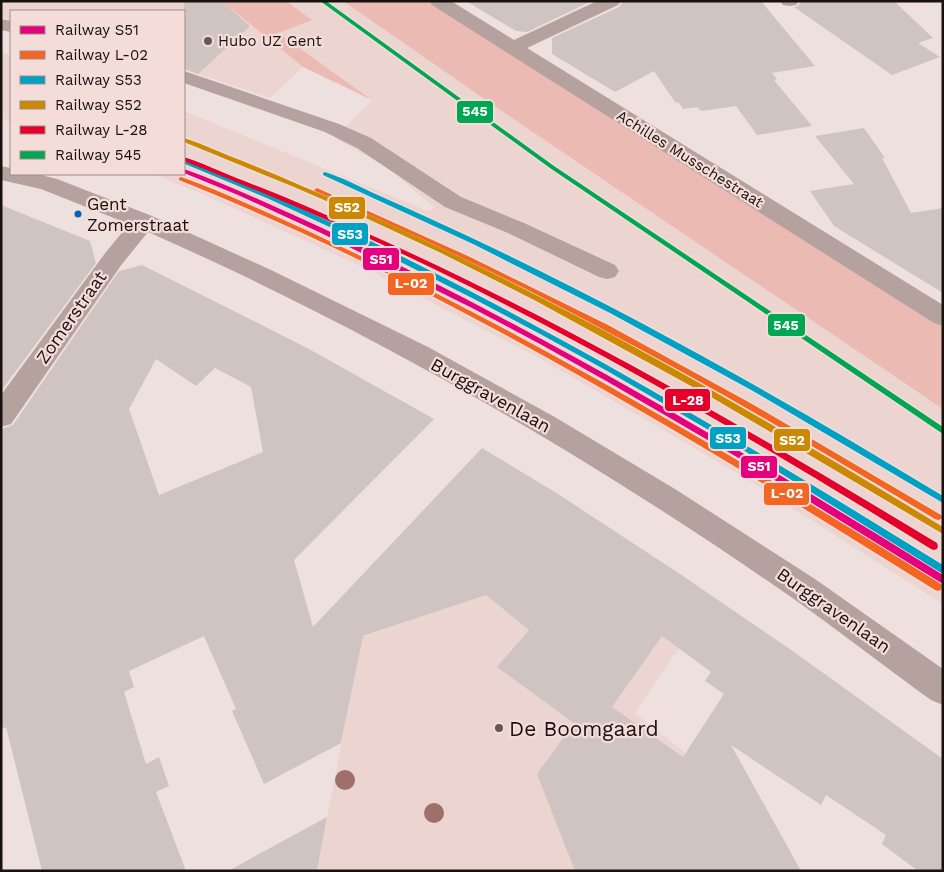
<svg xmlns="http://www.w3.org/2000/svg" width="944" height="872" viewBox="0 0 944 872" font-family="'Work Sans',sans-serif">
	<style>
		.built { fill: #ecd4d0 }
		.green { fill: #ebbbb3 }
		.building { fill: #cfc4c2; fill-rule: evenodd }
		.lines { fill: none; stroke-linecap: round; stroke-linejoin: round }
		.minor { fill: #b5a19e; fill-rule: evenodd }
		.rail-1-casing { stroke: #f4dcd8; stroke-width: 3 }
		.rail-2-casing { stroke: #f4dcd8; stroke-width: 3 }
		.rail-3-casing { stroke: #f4dcd8; stroke-width: 3 }
		.rail-4-casing { stroke: #f4dcd8; stroke-width: 3 }
		.rail-5-casing { stroke: #f4dcd8; stroke-width: 3 }
		.rail-6-casing { stroke: #f4dcd8; stroke-width: 3 }
		.rail-1 { fill: #e5007d; fill-rule: evenodd }
		.rail-2 { fill: #f26522; fill-rule: evenodd }
		.rail-3 { fill: #01a1c4; fill-rule: evenodd }
		.rail-4 { fill: #ca8803; fill-rule: evenodd }
		.rail-5 { fill: #e4002b; fill-rule: evenodd }
		.rail-6 { fill: #00a651; fill-rule: evenodd }
		.tree { fill: #9f6f6a }
		.poi-dot { fill: #635957; stroke: #f4dcd8; stroke-width: 2 }
		.bus-dot { fill: #0065bd; stroke: #f4dcd8; stroke-width: 2 }
		.labels { text-anchor: middle; dominant-baseline: central; stroke-width: 4.5; stroke-linejoin: round; paint-order: stroke }
		.far-poi-label { font-size: 15px; fill: #18110f; stroke: #f4dcd8; text-anchor: start }
		.far-street-label { font-size: 15px; fill: #18110f; stroke: #f4dcd8 }
		.bus-label { font-size: 17px; fill: #18110f; stroke: #f4dcd8; text-anchor: start }
		.street-label { font-size: 18px; fill: #18110f; stroke: #f4dcd8 }
		.near-poi-label { font-size: 21px; fill: #18110f; stroke: #f4dcd8; text-anchor: start }
		.line-badge { stroke: #f4dcd8; stroke-width: 2 }
		.badge-label { font-size: 14px; text-anchor: middle; font-weight: bold; fill: #fff }
	</style>
	<rect width="100%" height="100%" fill="#eee0de"/>
	<g class="built">
		<polygon points="1,1 222,1 303,67 270,98 184,69 184,11 11,11 11,20 1,17"/>
		<polygon points="286,1 343,1 509,116 943,409 943,604 739,474 543,360 367,269 205,195 153,174 184,174 184,111 428,211 435,208 388,168 335,138 372,100 277,33 311,20"/>
		<polygon points="1,52 11,55 11,122 1,119"/>
		<polygon points="680,574 713,597 635,713 775,824 801,871 317,871 362,637 485,595 600,685"/>
	</g>
	<g class="green">
		<polygon points="222,1 286,1 312,20 278,33 372,100 303,67"/>
		<polygon points="343,1 430,1 943,324 943,409 509,116"/>
	</g>
	<g class="building">
		<polygon points="184,1 222,1 250,26 198,74 184,69"/>
		<polygon points="466,1 592,1 527,32 516,31"/>
		<polygon points="623,1 761,1 815,66 772,73 777,79 774,80 812,126 757,135 736,106 701,111 697,107 683,109 679,103 675,102 654,71 615,92 552,54 552,38 619,7"/>
		<polygon points="801,1 894,1 933,38 918,43 940,57 892,75 794,7 798,6"/>
		<polygon points="864,128 885,158 882,158 911,213 943,208 943,293 834,226 810,191 854,184 815,136"/>
		<polygon points="1,205 90,241 96,263 1,391"/>
		<path d="M142 265 309 349 434 419 294 560 313 627 482 448 558 494 680 574 794 652 943 759V871H918L882 844 886 835 826 795 821 805 731 745 801 871H575L537 774 574 723 497 667 529 630 486 595 363 636 341 743 264 784 232 711 236 709 204 636 129 671 134 687 124 692 146 764 159 757 169 786 156 792 186 871H42L6 727 1 729V429L13 425 119 271ZM156 359 196 386 215 368 251 387 263 452 159 495 129 409ZM662 636 711 672 705 681 724 694 683 757 612 707Z"/>
		<polygon points="327,817 317,871 228,871"/>
	</g>
	<g class="lines">
		<g class="minor">
			<polygon points="429,1 451,1 514,40 597,1 621,1 618,5 527,48 943,305 943,326 934,323 432,5"/>
			<polygon points="780,1 799,1 796,5 790,6 783,5"/>
			<polygon points="1,19 11,21 11,32 1,30"/>
			<polygon points="184,71 339,124 371,138 461,197 524,223 615,265 619,271 615,277 607,279 599,277 508,233 445,207 357,148 325,132 184,83"/>
			<path d="M1 166 11 168V174H37L57 179 152 216 271 270 428 347 553 416 675 489 815 579 943 669V705L931 700C884 666 838 630 791 597 588 456 373 331 148 232L122 264 11 424 1 427V395L106 252 129 224 41 189 1 180Z"/>
		</g>
		<g class="rail-1-casing">
			<path id="rail-1" d="M184 169C210 178 235 189 260 200 313 223 365 248 417 274 598 365 771 468 943 575V584L742 460 608 382 540 344 472 308 321 233 238 195 184 173Z"/>
		</g>
		<g class="rail-2-casing">
			<g id="rail-2">
				<path d="M181 177C207 186 232 197 257 208 312 232 365 258 418 284 598 375 770 478 941 584L942 587 941 590 938 591 935 590C692 438 446 287 179 180V178Z"/>
				<path d="M317 188 470 257 608 325 752 404 941 515 942 517 941 519 938 520 935 519C826 454 717 389 604 330 510 279 413 234 315 191L314 190Z"/>
			</g>
		</g>
		<g class="rail-3-casing">
			<g id="rail-3">
				<path d="M187 161C213 170 238 181 263 192 320 216 376 243 431 271 607 360 775 461 943 565V574L743 450 609 372 542 335 474 299 351 237 269 199 185 164 184 163Z"/>
				<path d="M325 172C344 178 362 188 380 196 418 213 456 230 493 248 648 322 796 407 943 496V503L753 391 610 313 473 244 323 175V173Z"/>
			</g>
		</g>
		<g class="rail-4-casing">
			<path id="rail-4" d="M184 138C203 144 221 153 240 160 277 175 314 191 351 207 557 297 751 410 943 527V534L711 397 536 301 441 253 368 219 294 187 184 142Z"/>
		</g>
		<g class="rail-5-casing">
			<path id="rail-5" d="M184 157C203 163 221 172 239 179 278 194 316 210 353 227 556 316 748 429 937 543L938 546 937 549 934 550 931 549C770 449 607 353 436 270 354 230 269 195 184 161Z"/>
		</g>
		<g class="rail-6-casing">
			<polygon id="rail-6" points="320,1 326,1 554,166 943,427 943,434 550,168"/>
		</g>
		<use href="#rail-1" class="rail-1"/>
		<use href="#rail-2" class="rail-2"/>
		<use href="#rail-3" class="rail-3"/>
		<use href="#rail-4" class="rail-4"/>
		<use href="#rail-5" class="rail-5"/>
		<use href="#rail-6" class="rail-6"/>
	</g>
	<g class="tree">
		<circle cx="345" cy="780" r="10"/>
		<circle cx="434" cy="813" r="10"/>
	</g>
	<g class="poi-dot">
		<circle cx="208" cy="41" r="5"/>
		<circle cx="499" cy="728" r="5"/>
	</g>
	<circle class="bus-dot" cx="78" cy="214" r="4.5"/>
	<g class="labels">
		<g class="far-poi-label">
			<text x="218" y="41">Hubo UZ Gent</text>
		</g>
		<g class="far-street-label">
			<text transform="translate(690 159) rotate(32)">Achilles Musschestraat</text>
		</g>
		<g class="bus-label">
			<text x="87" y="204">Gent<tspan x="87" dy="21">Zomerstraat</tspan></text>
		</g>
		<g class="street-label">
			<text transform="translate(71 317) rotate(-55)">Zomerstraat</text>
			<text transform="translate(491 395) rotate(29)">Burggravenlaan</text>
			<text transform="translate(834 610) rotate(35)">Burggravenlaan</text>
		</g>
		<g class="near-poi-label">
			<text x="509" y="728">De Boomgaard</text>
		</g>
	</g>
	<g class="line-badge">
		<rect x="456" y="100" width="38" height="24" rx="5" fill="#00a651"/>
		<rect x="328" y="196" width="38" height="24" rx="5" fill="#ca8803"/>
		<rect x="331" y="222" width="38" height="24" rx="5" fill="#01a1c4"/>
		<rect x="362" y="247" width="38" height="24" rx="5" fill="#e5007d"/>
		<rect x="387" y="272" width="48" height="24" rx="5" fill="#f26522"/>
		<rect x="767" y="313" width="39" height="24" rx="5" fill="#00a651"/>
		<rect x="664" y="388" width="47" height="24" rx="5" fill="#e4002b"/>
		<rect x="709" y="426" width="38" height="24" rx="5" fill="#01a1c4"/>
		<rect x="773" y="428" width="38" height="24" rx="5" fill="#ca8803"/>
		<rect x="740" y="455" width="38" height="24" rx="5" fill="#e5007d"/>
		<rect x="763" y="482" width="47" height="24" rx="5" fill="#f26522"/>
	</g>
	<g class="badge-label">
		<text x="475" y="116">545</text>
		<text x="347" y="212">S52</text>
		<text x="350" y="239">S53</text>
		<text x="381" y="264">S51</text>
		<text x="411" y="288">L-02</text>
		<text x="786" y="330">545</text>
		<text x="688" y="405">L-28</text>
		<text x="728" y="443">S53</text>
		<text x="792" y="445">S52</text>
		<text x="759" y="471">S51</text>
		<text x="787" y="498">L-02</text>
	</g>
	<rect width="944" height="872" fill="none" stroke="#18110f" stroke-width="5"/>
	<rect x="10" y="10" width="175" height="165" fill="#f4dcd8" stroke="#9c8b88"/>
	<rect x="20" y="26" width="25" height="8" fill="#e5007d" stroke="#9c8b88"/>
	<text x="55" y="35" font-size="15" fill="#18110f">Railway S51</text>
	<rect x="20" y="51" width="25" height="8" fill="#f26522" stroke="#9c8b88"/>
	<text x="55" y="60" font-size="15" fill="#18110f">Railway L-02</text>
	<rect x="20" y="76" width="25" height="8" fill="#01a1c4" stroke="#9c8b88"/>
	<text x="55" y="85" font-size="15" fill="#18110f">Railway S53</text>
	<rect x="20" y="101" width="25" height="8" fill="#ca8803" stroke="#9c8b88"/>
	<text x="55" y="110" font-size="15" fill="#18110f">Railway S52</text>
	<rect x="20" y="126" width="25" height="8" fill="#e4002b" stroke="#9c8b88"/>
	<text x="55" y="135" font-size="15" fill="#18110f">Railway L-28</text>
	<rect x="20" y="151" width="25" height="8" fill="#00a651" stroke="#9c8b88"/>
	<text x="55" y="160" font-size="15" fill="#18110f">Railway 545</text>
</svg>
